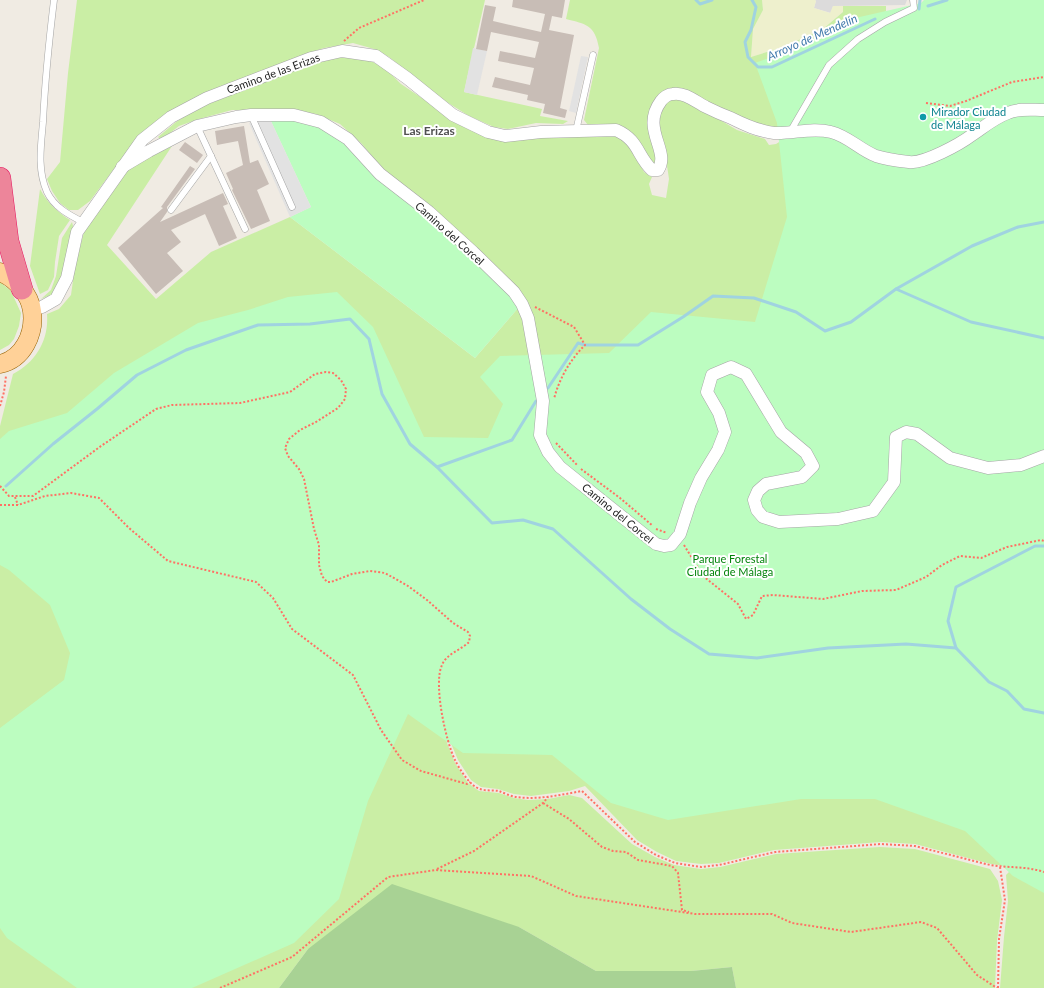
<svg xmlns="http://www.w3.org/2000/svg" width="1044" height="988" viewBox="0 0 1044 988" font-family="Lato,sans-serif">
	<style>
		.residential { fill: #dcdbdb }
		.farmland { fill: #eef0cd }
		.grass { fill: #caeea5 }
		.forest { fill: #a8d294 }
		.park { fill: #bcfdc0 }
		.parking { fill: #e2e2e2 }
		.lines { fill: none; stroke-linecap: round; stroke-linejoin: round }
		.stream { stroke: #a0d3e0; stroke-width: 3 }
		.building { fill: #c8bdb6 }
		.service-casing { stroke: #a5a5a5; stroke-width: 7 }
		.minor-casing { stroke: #a5a5a5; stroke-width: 13 }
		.primary-casing { stroke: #976200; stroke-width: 19 }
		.motorway-casing { stroke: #e61862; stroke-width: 22 }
		.path { stroke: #ff7164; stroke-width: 2; stroke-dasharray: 2 2; stroke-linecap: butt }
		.service { stroke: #fff; stroke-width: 6 }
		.minor { stroke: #fff; stroke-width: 12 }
		.primary { stroke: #ffd198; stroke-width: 18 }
		.motorway { stroke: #ed859a; stroke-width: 21 }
		.culture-dot { fill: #0f9aa8; stroke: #fff; stroke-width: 1.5 }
		.labels { text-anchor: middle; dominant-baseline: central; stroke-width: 4; stroke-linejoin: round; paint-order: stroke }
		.street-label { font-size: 11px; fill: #1e1e1e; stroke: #fff }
		.culture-label { font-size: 11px; fill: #0d838f; stroke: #fff; text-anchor: start }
		.park-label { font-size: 11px; fill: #04840c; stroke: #fff }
		.water-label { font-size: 12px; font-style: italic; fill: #4079ac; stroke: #fff }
		.neighbourhood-label { font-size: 12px; font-weight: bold; fill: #515151; stroke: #fff }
	</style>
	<rect width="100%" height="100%" fill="#f0ebe3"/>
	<polygon class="residential" points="815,0 907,0 905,5 833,6 831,13 814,8 816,1"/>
	<polygon class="farmland" points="762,0 815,0 816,1 814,8 830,13 833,6 843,6 843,12 823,29 783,47 751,57 753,29 763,10"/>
	<g class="grass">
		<polygon points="77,0 485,0 464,92 542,109 540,116 568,121 563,124 536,123 508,129 494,127 469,116 442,99 389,57 374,49 353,43 324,48 297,57 204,94 140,134 90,201 78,210 69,210 60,203 52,191 47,179 60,162 68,73"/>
		<path d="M570 0H762L763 10 753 29 751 57 783 47 823 29 843 12V6H886V11L778 129 761 126 695 98H658L656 164H651L639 145 588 125 584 120 599 48C595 25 586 24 566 19Z"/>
		<polygon points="340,57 369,60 386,69 401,84 465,127 497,139 612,134 623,139 638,160 644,172 652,177 649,184 652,195 666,198 669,179 666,159 657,123 666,100 676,97 705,111 737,130 765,139 769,145 776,144 787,137 1044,117 563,463 530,314 383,170 362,144 340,124 316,114 292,110 232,110 199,119 179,126 161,140 158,137 176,122 198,108 302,67"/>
		<path d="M172 146 107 245 156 299 211 252 290 217 475 358 519 307 524 322 539 401 1005 866 991 864 915 844 881 842 774 850 719 863 701 864 676 861 657 852 637 840 585 786 569 791 531 796 514 794 498 789 481 787 471 780 458 760 450 741 442 704 0 481V426L13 374C36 362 49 340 47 314L59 309 71 295 75 266 84 232 130 167Z"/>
		<path d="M40 189C47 202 57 212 70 220L59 236 55 262 54 277 48 290 40 294 30 266Z"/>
		<polygon points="72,222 74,230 60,283 53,294 41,299 51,290 56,276 62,238"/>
		<polygon points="0,282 11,291 21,313 19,326 14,339 9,345 0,350"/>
		<polygon points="0,492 440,705 447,743 455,763 468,783 479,791 499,793 514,798 528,800 548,799 569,795 582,798 632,844 655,857 674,865 701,869 720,867 776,854 880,847 915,849 990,869 998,881 1002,900 997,941 995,988 736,988 732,967 691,971 596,971 519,927 308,949 279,988 0,988"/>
		<polygon points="1010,871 1044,876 1044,988 1000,988 1004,937 1008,901 1006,875"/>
	</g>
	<polygon class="forest" points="392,884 519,927 596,971 691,971 732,967 736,988 279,988 308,949"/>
	<g class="park">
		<polygon points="924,0 1044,0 1044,893 1013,876 965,831 875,799 801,799 668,820 611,803 552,755 463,753 408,714 368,801 339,899 294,943 192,988 77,988 7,938 0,928 0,728 64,680 70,653 50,605 9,570 0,565 0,439 9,431 67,413 114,373 198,323 248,310 288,297 337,292 373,327 424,437 488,438 503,404 480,377 500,356 609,353 651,312 755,322 787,217 777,123 755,63 796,48 851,19 921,3"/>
		<polygon points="270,119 306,122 331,132 354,151 427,216 511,296 519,307 475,358 290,217 311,207"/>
	</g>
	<g class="parking">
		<polygon points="473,48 487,51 477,95 464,92"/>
		<polygon points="581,56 588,57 576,113 569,111"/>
		<polygon points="270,119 311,207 290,217 249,123"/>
	</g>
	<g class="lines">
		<g class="stream">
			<polyline points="696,0 700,4 712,0"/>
			<polyline points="752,0 756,7 751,30 745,42 748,57 758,67 772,67 875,19"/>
			<polyline points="928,6 947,0"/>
			<polyline points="919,9 920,0"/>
			<polyline points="896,289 971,322 1044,338"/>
			<polyline points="548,388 578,343 585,345 638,345 683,317 713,296 754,298 796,312 825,331 851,322 896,289 972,246 1018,227 1044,222"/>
			<polyline points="437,467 512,440 536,401"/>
			<polyline points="6,486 53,444 97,409 137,375 186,350 258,325 310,324 350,319 369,339 382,394 410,444 437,467 492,523 523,520 553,529 631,599 670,629 709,654 757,658 828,648 906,644 956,648 989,682 1007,691 1024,709 1044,713"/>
			<polyline points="956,648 948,621 956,587 1035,546 1044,546"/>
		</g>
	</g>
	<g class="building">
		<polygon points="513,0 565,0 562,18 552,16 549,30 574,35 560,108 567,110 565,118 543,113 545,104 527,100 528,95 492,87 495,77 530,85 534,68 498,61 500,51 535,58 539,42 491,32 487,51 476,49 485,5 496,7 493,21 541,32 545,14 512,7"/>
		<polygon points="244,126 250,163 258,160 269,184 257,190 270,221 251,229 232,190 233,189 226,173 243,165 238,141 217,145 215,131"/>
		<polygon points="185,142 203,155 197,163 179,150"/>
		<polygon points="190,166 195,169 167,207 167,212 160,222 223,193 228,204 223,206 237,238 219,246 205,214 171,230 181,242 167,253 183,271 156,294 118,248 163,208 161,207"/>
	</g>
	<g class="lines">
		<g class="service-casing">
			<g id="service">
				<path d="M54 0C49 41 45 81 43 122 41 145 37 170 47 192 54 207 69 215 83 222"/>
				<polyline points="251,115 292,207"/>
				<polyline points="197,126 245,229"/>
				<polyline points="576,131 593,55"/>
				<polyline points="790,132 829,65 858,39 885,22 914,8 913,0"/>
				<polyline points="171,210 211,156"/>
			</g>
		</g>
		<g class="minor-casing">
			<g id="minor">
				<polyline points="122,167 149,151 197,126 236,117 251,115 294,115 321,122 348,139 380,174 429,212 473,252 514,292 522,304 528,318 543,401 540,435 548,452 560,467 656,544 664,546 671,545 680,534 690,503 701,478 718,450 725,432 719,413 707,392 712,375 731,367 746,374 781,432 806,453 813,466 802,477 766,484 758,491 754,500 757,510 763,517 779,522 838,519 873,511 894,482 896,437 906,432 917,434 950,458 988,468 1021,465 1044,456"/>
				<path d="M32 310 42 307 56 299 67 278 77 232 142 140 171 117 207 98 311 58 342 51 376 56 407 78 453 115 488 132 505 136 541 132 616 130C639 140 637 156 652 170H658C671 151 640 129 661 101 663 98 668 94 673 94 685 92 696 102 706 107 714 111 723 115 731 118 745 125 758 131 774 133 793 134 812 127 831 132 848 136 860 150 876 156 885 159 900 161 909 162 924 164 960 144 972 135 984 127 994 118 1008 113 1019 108 1032 110 1044 110"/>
			</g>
		</g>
		<g class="primary-casing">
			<path id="primary" d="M0 272C15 278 30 294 32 311 35 334 23 359 0 364"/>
		</g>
		<g class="motorway-casing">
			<polyline id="motorway" points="0,178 8,241 22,289"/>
		</g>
		<g class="path">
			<polyline points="344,41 359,28 424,0"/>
			<polyline points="926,103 950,106 966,101 1012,82 1044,77"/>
			<path d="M535 307 574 327 585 345C570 360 559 379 554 399"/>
			<polyline points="0,406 4,392 6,376"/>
			<polyline points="556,443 578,466"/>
			<polyline points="581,469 620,498 653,526"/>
			<path d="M0 486 9 496H33L101 446 156 409 172 405 240 403 290 392 315 374 326 372 333 373 341 380 346 389 345 399 338 408 316 422 300 430 289 439 285 448 288 456 299 469 304 479 314 529 319 545V565L322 576 327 582H331L352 574 370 571 385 573 408 586 427 600 453 623 468 632 470 636 469 642C461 650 446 654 442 665 433 684 446 742 455 760 460 770 470 786 480 789 486 791 493 790 499 791 504 793 510 796 516 797 538 800 560 795 582 791L635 842 656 855 675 863 701 867 719 865 775 852 881 844 915 846 990 865C1008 868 1026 866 1044 872"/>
			<polyline points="15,497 18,505"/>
			<polyline points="0,505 18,505 45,496 71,493 99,498 129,528 168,561 256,582 273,598 292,629 353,675 381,730 402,760 421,771 467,784 470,782"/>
			<polyline points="656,529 667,533"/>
			<polyline points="684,545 703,576 738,604 746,619 753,615 762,596 773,595 823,599 862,591 896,590 926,577 942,565 960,556 981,558 1007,547 1041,540 1044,541"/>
			<polyline points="543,803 569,819 602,847 613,851 626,852 638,860 672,866 678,873 682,910 689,912"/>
			<polyline points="437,869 474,851 543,803 548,797"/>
			<polyline points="220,988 292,957 388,877 436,870 531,876 576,896 695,914 772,914 792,923 851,932 921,922 937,928 977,975 997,988"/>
			<polyline points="998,988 999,939 1005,900 1000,867"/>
		</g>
		<use href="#service" class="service"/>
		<use href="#minor" class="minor"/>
		<use href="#primary" class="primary"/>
		<use href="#motorway" class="motorway"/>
	</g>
	<circle class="culture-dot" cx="923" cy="117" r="4"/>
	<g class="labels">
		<g class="street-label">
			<text transform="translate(273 73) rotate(-20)">Camino de las Erizas</text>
			<text transform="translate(450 233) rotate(42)">Camino del Corcel</text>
			<text transform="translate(618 513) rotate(39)">Camino del Corcel</text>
		</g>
		<g class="culture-label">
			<text x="931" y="111">Mirador Ciudad<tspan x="931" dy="13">de Málaga</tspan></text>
		</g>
		<g class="park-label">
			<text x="730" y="558">Parque Forestal<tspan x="730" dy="13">Ciudad de Málaga</tspan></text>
		</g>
		<g class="water-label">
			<text transform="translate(812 37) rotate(-24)">Arroyo de Mendelín</text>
		</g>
		<g class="neighbourhood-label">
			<text x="429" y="130">Las Erizas</text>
		</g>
	</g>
</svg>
